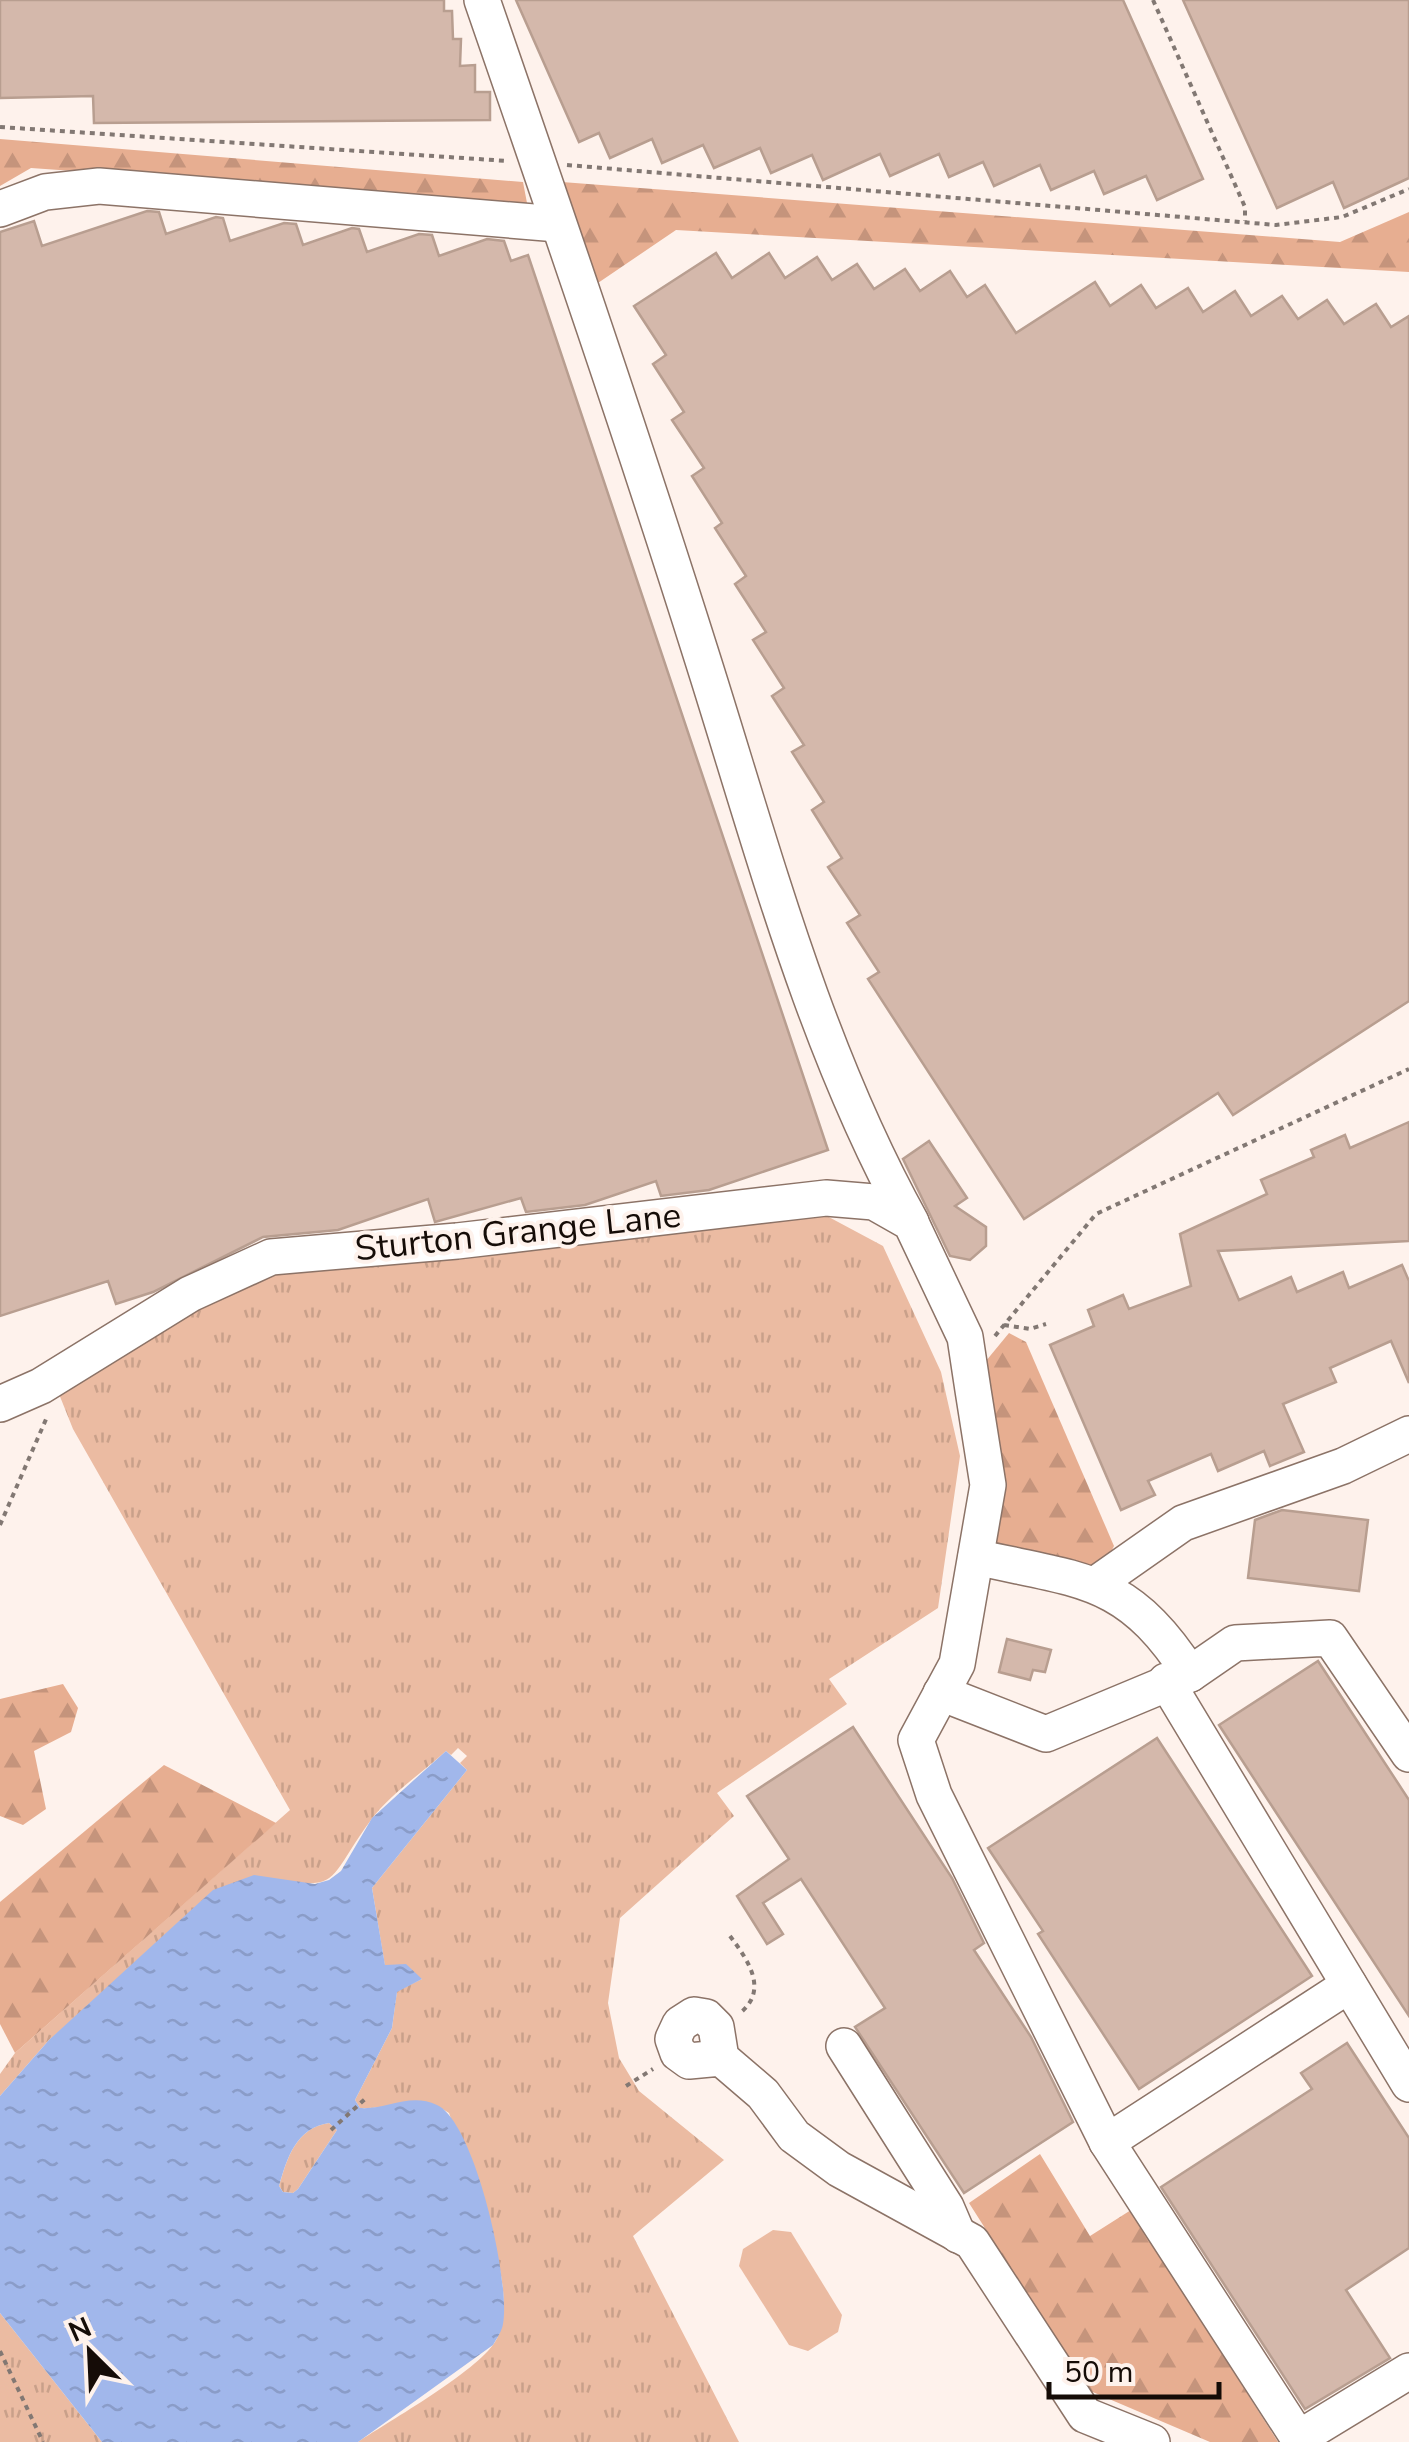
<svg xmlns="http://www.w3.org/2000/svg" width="1409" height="2442" viewBox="0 0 1409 2442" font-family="'Nunito Sans',sans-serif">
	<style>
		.grass { fill: url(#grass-tufts) }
		.forest { fill: url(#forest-firs) }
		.pitch { fill: #ebbba2 }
		.water { fill: url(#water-ripples); fill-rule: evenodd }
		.building { fill: #d4b8ab; stroke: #b89e90; stroke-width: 2.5 }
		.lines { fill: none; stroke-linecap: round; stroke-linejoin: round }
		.minor-casing { stroke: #8c7367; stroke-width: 38 }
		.path { stroke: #827873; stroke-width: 4; stroke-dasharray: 5 5; stroke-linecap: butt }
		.minor { stroke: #fff; stroke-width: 35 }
		.labels { text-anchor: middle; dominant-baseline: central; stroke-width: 8; stroke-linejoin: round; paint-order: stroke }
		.street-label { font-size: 35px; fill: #150c07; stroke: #fef2ec }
	</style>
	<defs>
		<pattern id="grass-tufts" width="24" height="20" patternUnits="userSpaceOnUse" patternTransform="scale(2.5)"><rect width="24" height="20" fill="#ebbba2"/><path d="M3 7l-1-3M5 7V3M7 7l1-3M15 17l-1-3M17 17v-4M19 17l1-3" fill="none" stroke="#c9a08a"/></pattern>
		<pattern id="forest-firs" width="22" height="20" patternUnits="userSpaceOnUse" patternTransform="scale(2.5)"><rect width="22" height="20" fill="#e7ae91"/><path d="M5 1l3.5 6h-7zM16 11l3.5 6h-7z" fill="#c5947c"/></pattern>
		<pattern id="water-ripples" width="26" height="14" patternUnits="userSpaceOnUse" patternTransform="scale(2.5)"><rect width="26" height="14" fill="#a1b7eb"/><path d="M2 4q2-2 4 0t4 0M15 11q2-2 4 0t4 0" fill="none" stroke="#8a9cc8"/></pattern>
	</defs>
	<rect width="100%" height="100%" fill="#fef2ec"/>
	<g class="grass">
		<path d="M825 1215 883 1246 941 1372 960 1456 938 1608 829 1679 847 1704 717 1793 734 1816 620 1918 608 2003 619 2058 639 2091 724 2160 633 2236 739 2442H358C391 2420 476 2372 495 2342 526 2293 466 2165 449 2113 417 2091 394 2110 360 2108L355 2100 392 2028 397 1991 422 1979 385 1966 372 1888 467 1770 460 1763 467 1756 458 1748 451 1755 446 1751C422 1773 390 1794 371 1820 323 1885 345 1892 254 1876L49 2040 0 2096V2074L15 2053 290 1810 73 1429 59 1394 175 1318 277 1272 555 1248Z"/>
		<path d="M329 2123 337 2130 298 2189 293 2193 283 2192 279 2186C287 2158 296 2128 329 2123Z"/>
		<polygon points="0,2313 102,2442 0,2442"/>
	</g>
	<g class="forest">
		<polygon points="0,139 523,182 527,203 31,168 0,186"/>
		<polygon points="562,182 1340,242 1409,212 1409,272 676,230 595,285"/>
		<polygon points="1009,1333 1026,1342 1114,1546 1104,1566 1082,1577 987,1546 981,1367"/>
		<polygon points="63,1684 78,1708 71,1732 34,1751 46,1809 23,1825 0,1816 0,1699"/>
		<polygon points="164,1765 276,1823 15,2053 0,2024 0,1902"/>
		<polygon points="1040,2154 1090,2236 1131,2210 1278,2442 1210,2442 1088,2390 969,2203"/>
	</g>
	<polygon class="pitch" points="773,2230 791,2232 842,2315 838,2332 808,2351 789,2345 739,2266 743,2249"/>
	<path class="water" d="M446 1751 467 1770 372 1888 385 1965 406 1964 422 1979 397 1992 392 2028 355 2100 360 2108C386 2110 410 2092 437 2105 475 2122 511 2283 503 2324 502 2331 497 2338 493 2345L358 2442H102L0 2313V2096L49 2040 213 1890 254 1875 315 1884 329 1880 341 1871 372 1818ZM329 2123 337 2130 298 2189 293 2193 283 2192 279 2186C287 2158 296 2128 329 2123Z"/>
	<g class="building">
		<polygon points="0,0 444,0 444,11 452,11 453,39 461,39 460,66 475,65 475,92 490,92 490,120 94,123 93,96 0,98"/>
		<polygon points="516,0 1123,0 1203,179 1157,200 1146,176 1104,194 1094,171 1051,190 1040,165 994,186 983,162 949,177 939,154 890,176 880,154 823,180 812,155 771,173 760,148 714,168 703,145 662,163 652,139 610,158 599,133 579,142"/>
		<polygon points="1183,0 1409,0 1409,178 1344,208 1333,182 1277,208"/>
		<polygon points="147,211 159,212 166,234 216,217 223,218 230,241 284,223 296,224 303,245 352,228 359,229 367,252 419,234 432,235 439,256 487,239 504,241 511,261 528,255 828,1150 709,1190 661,1196 656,1181 585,1205 526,1212 521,1198 435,1222 428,1199 338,1230 263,1237 153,1292 116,1304 108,1281 0,1316 0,232 34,221 42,246"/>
		<polygon points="716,253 732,278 769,253 785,278 817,257 832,280 857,264 874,289 905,269 920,291 950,271 967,297 985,285 1016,333 1095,282 1110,306 1141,285 1156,308 1188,288 1203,312 1235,291 1251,316 1282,296 1298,319 1327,300 1344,324 1376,304 1391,327 1409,316 1409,1001 1233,1115 1218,1093 1024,1219 868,979 879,972 847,923 860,915 828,867 842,858 812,810 824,802 792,752 804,745 772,696 784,688 753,640 766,632 735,584 746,576 715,528 722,523 692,476 704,468 672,420 684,412 653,364 666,355 634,306"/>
		<polygon points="1409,1122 1409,1241 1218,1251 1239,1300 1291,1277 1297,1292 1343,1272 1349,1288 1402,1265 1409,1281 1409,1383 1391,1341 1330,1368 1336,1382 1283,1404 1304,1452 1270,1466 1264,1451 1218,1471 1211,1454 1148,1481 1155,1495 1121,1510 1050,1345 1094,1326 1088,1310 1123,1295 1129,1309 1191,1286 1180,1234 1267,1194 1261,1180 1314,1157 1311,1150 1345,1135 1350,1148"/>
		<polygon points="929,1141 967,1198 955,1206 986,1227 986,1246 970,1260 950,1256 903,1159"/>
		<polygon points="1282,1510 1368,1520 1359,1591 1248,1578 1255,1520"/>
		<polygon points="1007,1639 1051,1650 1045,1672 1033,1670 1030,1680 999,1672"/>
		<polygon points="1318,1661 1409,1800 1409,2016 1219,1725"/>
		<polygon points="853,1727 952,1878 984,1943 974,1950 1031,2037 1073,2122 964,2193 855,2027 885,2008 801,1879 763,1903 783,1934 767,1944 737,1896 789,1859 747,1796"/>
		<polygon points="1157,1738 1312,1976 1139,2089 1038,1934 1043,1931 988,1848"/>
		<polygon points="1347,2043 1409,2138 1409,2248 1346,2290 1390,2358 1305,2409 1161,2187 1312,2089 1301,2073"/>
	</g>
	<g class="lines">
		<g class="minor-casing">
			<g id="minor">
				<path d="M482 0C557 217 632 435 701 654 762 846 813 1045 911 1222"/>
				<polyline points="0,209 45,192 99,186 558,224"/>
				<polyline points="0,1404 41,1386 190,1294 271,1257 457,1241 826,1198 874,1202 911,1223 965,1337 973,1390 988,1485 957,1664 916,1740 934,1795 1107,2142 1301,2442"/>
				<path d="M976 1557C1081 1581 1127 1576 1190 1674"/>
				<polyline points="1096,1584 1183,1523 1343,1466 1409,1434"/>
				<polyline points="1166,1681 1409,2084"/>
				<polyline points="941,1693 1046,1734 1190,1674 1235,1643 1330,1638 1409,1754"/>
				<polyline points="844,2046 946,2207 958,2235"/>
				<polyline points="721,2058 689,2061 678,2053 673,2039 680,2024 694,2015 706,2017 716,2027 721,2058 763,2094 794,2136 839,2169 972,2242 1085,2415 1152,2442"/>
				<polyline points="1107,2142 1349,1985"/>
				<polyline points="1299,2438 1409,2371"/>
			</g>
		</g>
		<g class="path">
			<polyline points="1153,0 1245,207 1245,221"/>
			<polyline points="0,127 508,161"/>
			<polyline points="567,165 1276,225 1342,217 1409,189"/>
			<polyline points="1004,1325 1030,1329 1046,1324"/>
			<polyline points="995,1336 1096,1214 1409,1069"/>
			<polyline points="0,1525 47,1417"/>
			<path d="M730 1936C748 1960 769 1990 740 2013"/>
			<polyline points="626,2086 653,2069"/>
			<polyline points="331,2130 365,2099"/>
			<polyline points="0,2351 43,2442"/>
		</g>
		<use href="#minor" class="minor"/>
	</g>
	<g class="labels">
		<g class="street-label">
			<text transform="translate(518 1232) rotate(-6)">Sturton Grange Lane</text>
		</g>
	</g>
	<g transform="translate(90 2352) rotate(336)" stroke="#fef2ec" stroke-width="8" paint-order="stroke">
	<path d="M0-8L18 38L0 25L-18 38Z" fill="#150c07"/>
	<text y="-15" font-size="28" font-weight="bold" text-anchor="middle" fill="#150c07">N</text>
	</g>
	<path d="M1049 2382v15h170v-15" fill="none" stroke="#150c07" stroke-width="5"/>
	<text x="1064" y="2382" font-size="30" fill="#150c07" stroke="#fef2ec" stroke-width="8" paint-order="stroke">50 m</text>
</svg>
